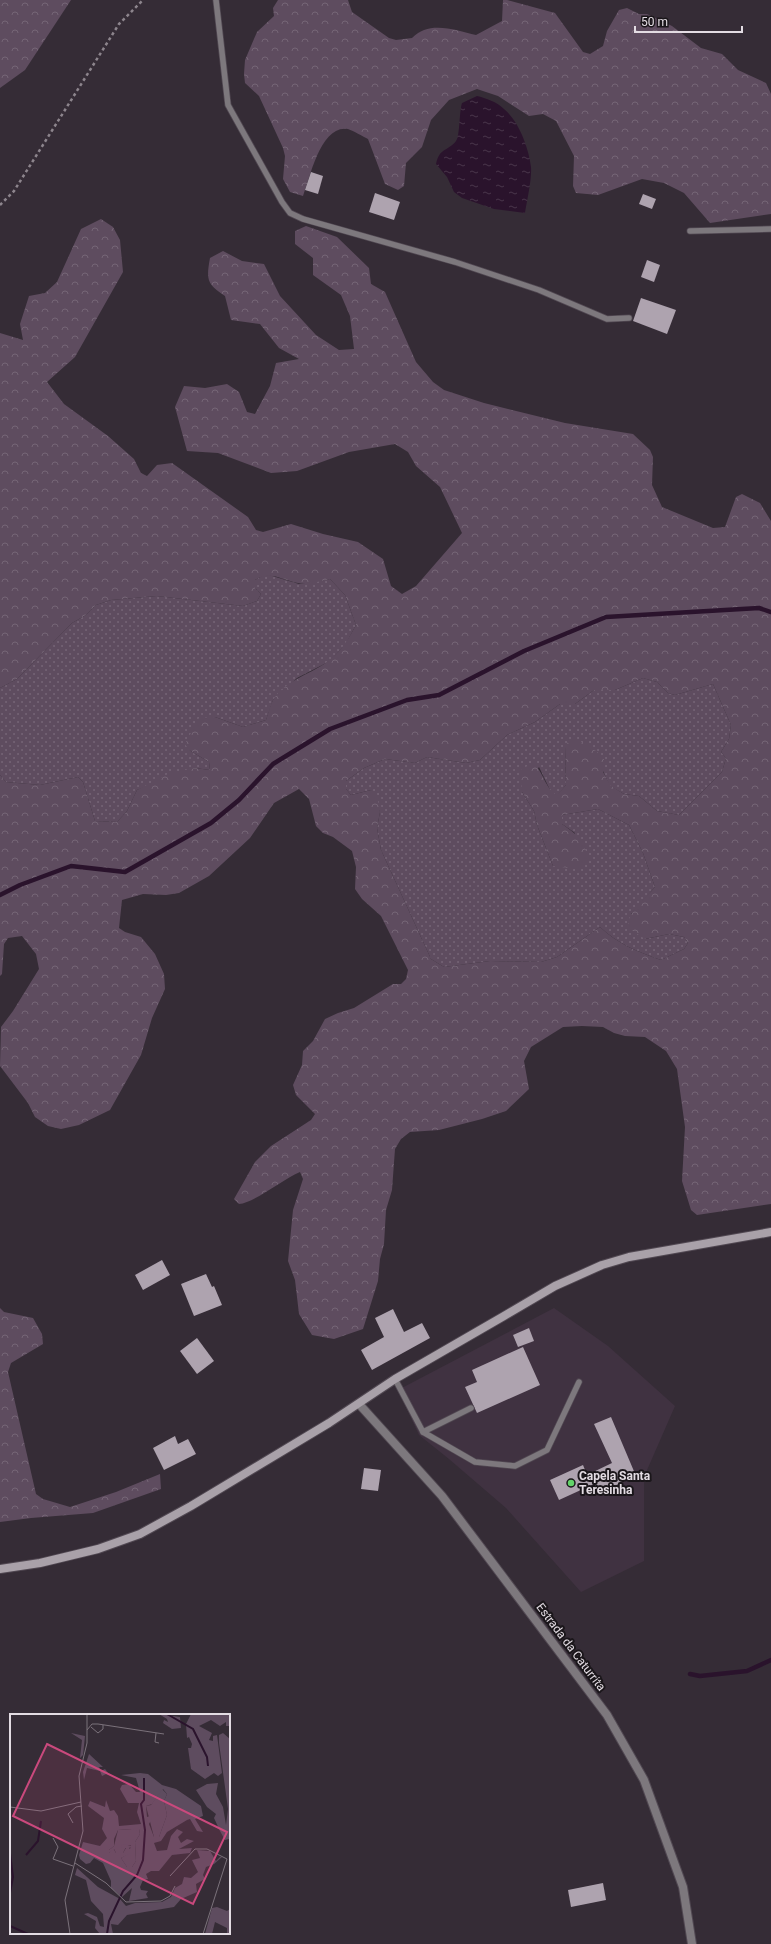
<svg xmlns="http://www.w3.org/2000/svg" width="771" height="1944" viewBox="0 0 771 1944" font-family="Roboto,sans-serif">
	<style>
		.built { fill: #403241 }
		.grass { fill: url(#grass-dots) }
		.forest { fill: url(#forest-crowns); fill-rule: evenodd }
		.water { fill: url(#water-ripples) }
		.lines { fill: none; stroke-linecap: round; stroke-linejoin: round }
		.stream { stroke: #2a132c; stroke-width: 4.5 }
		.building { fill: #aea3af }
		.service-casing { stroke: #514852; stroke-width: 7 }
		.tertiary-casing { stroke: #514852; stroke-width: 10 }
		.secondary-casing { stroke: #514852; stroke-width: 10 }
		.path { stroke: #8d858d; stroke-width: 2.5; stroke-dasharray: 3 3; stroke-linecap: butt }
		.service { stroke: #7d787d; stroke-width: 5.5 }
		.tertiary { stroke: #7d787d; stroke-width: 8 }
		.secondary { stroke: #a9a1a9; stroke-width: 8 }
		.poi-dot { fill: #62d469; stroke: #1a161a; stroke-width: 1.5 }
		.labels { text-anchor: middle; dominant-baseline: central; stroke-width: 4; stroke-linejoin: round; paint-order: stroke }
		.poi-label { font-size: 12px; font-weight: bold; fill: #e3dce3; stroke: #1a161a; text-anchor: start }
		.street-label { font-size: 12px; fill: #e3dce3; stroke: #1a161a }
		.inset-river { fill: none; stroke: #2a132c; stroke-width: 2 }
		.inset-road { fill: none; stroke: #7b727b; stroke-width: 1 }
		.view { fill: #ca497d; fill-opacity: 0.15; stroke: #ca497d; stroke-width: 2 }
		.inset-edge { fill: none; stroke: #e3dce3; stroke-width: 2 }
	</style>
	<defs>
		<pattern id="grass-dots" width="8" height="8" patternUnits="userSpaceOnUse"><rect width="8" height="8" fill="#5e4c5f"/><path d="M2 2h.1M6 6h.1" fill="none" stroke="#756576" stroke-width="1.8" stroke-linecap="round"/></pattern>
		<pattern id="forest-crowns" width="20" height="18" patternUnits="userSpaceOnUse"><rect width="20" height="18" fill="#5e4c5f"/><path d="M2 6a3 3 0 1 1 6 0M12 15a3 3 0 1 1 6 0" fill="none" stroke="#756576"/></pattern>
		<pattern id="water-ripples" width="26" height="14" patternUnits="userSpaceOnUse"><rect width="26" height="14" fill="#2a132c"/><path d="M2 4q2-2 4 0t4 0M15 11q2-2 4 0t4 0" fill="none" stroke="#49354a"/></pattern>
	</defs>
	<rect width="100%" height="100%" fill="#352c36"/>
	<polygon class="built" points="554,1308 608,1346 675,1406 644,1477 644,1561 581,1592 506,1508 449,1459 419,1435 398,1390"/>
	<g class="grass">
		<polygon points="269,575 299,584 330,579 345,595 356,625 345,645 330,661 297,678 273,700 266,720 243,727 215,717 189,750 209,762 210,770 195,768 137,790 127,811 117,822 95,821 83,782 78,777 40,785 6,782 0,775 0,688 17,679 72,623 86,615 96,605 111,600 157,596 243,606 257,601 261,594 255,588 255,580 262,576"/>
		<path d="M643 678 657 682 668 693 675 695 713 684 731 725 729 739 721 752 726 758 722 772 679 815 657 811 639 796 624 794 610 786 603 771V757L565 746 566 785 557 796 551 792 539 767 522 792 534 811 537 825 553 866 575 833 562 824V815L598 809 629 825 643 853 655 887 631 914 645 939 669 934 684 937 688 943 684 949 661 960C638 952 618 944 600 927L557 957 541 962 490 961 444 967 431 959 381 850 377 828 380 812 371 790 351 795 346 789V781L364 768 385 759 415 763 427 757 466 763 480 760 507 735 535 722 560 704H575L594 690H615Z"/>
	</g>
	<g class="forest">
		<polygon points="0,0 71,0 25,70 0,88"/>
		<path d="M278 0H348L352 12 389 38 396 40 412 38C429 20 455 30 476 35L502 21 503 0H507L555 13 583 52 590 54 603 46 607 31 619 10 627 8 639 14H647L672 26 701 48 722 54 738 70 766 83 771 94V214L710 223 684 193 664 183 642 179 598 195 576 193 573 186 574 156 556 121 543 114 529 116 498 96 477 89 449 100 431 120 422 147 406 163 404 186 398 190 385 184 368 139C362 136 354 131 348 129 321 124 310 177 303 196L290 192 283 179 285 156 283 148 259 96 245 83 244 74 245 60 257 32 274 16 273 8Z"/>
		<path d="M101 219 113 227 120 240 123 272 75 357 47 382 64 404 108 436 134 459 141 473 147 476 157 465 172 463 248 517 256 530 263 532 291 524 323 534 358 542 383 559 391 586 402 594 416 586 462 533 440 487 416 466 408 452 395 444 349 452 297 471 271 473 218 453 187 451 175 407 184 386 205 388 227 384 239 392 247 412 255 414 270 386 276 363 299 359 279 348 260 324 231 320 225 296C207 284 206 280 210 258L223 251 242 261 264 264 280 296 316 335 339 350 354 349 350 316 341 295 313 275V258L295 244V231L306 226 337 237 369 268 371 284 385 292 416 362 433 382 444 390 484 403 565 423 633 434 650 450 653 457 652 485 662 507 713 528 725 527 736 497 742 494 760 503 771 521V1204L697 1215 691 1210 682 1181 685 1127 677 1069 666 1051 645 1037 625 1036 614 1033 603 1027 582 1026 563 1027 531 1047 524 1061 529 1089 506 1111 482 1119 439 1130 410 1132 401 1139 395 1149 392 1190 386 1210 384 1244 380 1259 378 1281 363 1329 334 1339 312 1335 299 1314 295 1280 288 1261 293 1210 303 1179 300 1172C283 1179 254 1203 239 1204L234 1199 255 1162 271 1146 311 1120 315 1114 296 1095 293 1085 302 1065 303 1051 313 1041 325 1019 338 1013 354 1008 393 984H401L406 979 408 970 381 916 362 899 355 889 356 867 352 851 333 837 323 833 316 826 309 799 299 789 274 803 250 838 209 876 179 893 166 895 143 894 122 900 119 928 125 932 141 937 155 954 164 974 165 989 152 1018 141 1055 110 1110 79 1125 61 1129 48 1126 35 1117 28 1103 0 1066 1 1027 13 1011 39 969 36 954 22 936 8 938 4 944 2 974 0 976V775L6 782 40 785 78 777 83 782 95 821 117 822 127 811 137 790 170 773 195 768 210 770 209 762 189 750 185 744 199 718 215 717 243 727 266 720C268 714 270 706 273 700 286 679 313 674 331 659 342 650 349 638 356 625L345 595 330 579C320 581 307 585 298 583 282 580 270 570 255 580V588L261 594 257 601 243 606 157 596 111 600 96 605 86 615 72 623 17 679 0 688V333L23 340 20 324 29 296 45 293 57 282 81 229ZM643 678 657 682 668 693 675 695 713 684 731 725 729 739 721 752 726 758 722 772 679 815 657 811 639 796 624 794 611 786 603 772 604 757C593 749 584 739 569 741L565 746 566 785 557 795C545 789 544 772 533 763L520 770 522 792 534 811 537 825 553 866 577 869 589 859C583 841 578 835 562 824V815L598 809 629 825 643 853 655 887C645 899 627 911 628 928L645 939 669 934 684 937 688 943 684 949 661 960C638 952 618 944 600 927L557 957 541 962 490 961 444 967 431 959 381 850 377 828 380 812 377 794 371 790 351 795 346 789V781L364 768 385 759 415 763 427 757 466 763 480 760 507 735 535 722 560 704H575L594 690H615Z"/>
		<polygon points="0,1308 4,1312 33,1318 42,1334 43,1344 11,1363 8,1372 36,1494 43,1499 70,1507 116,1492 160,1474 161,1489 93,1513 31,1518 0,1522"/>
	</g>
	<path class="water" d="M477 96C486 98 497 102 504 109 519 121 529 149 531 167 532 179 527 200 525 213L494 209 462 198 454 192 447 177 436 164C440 147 447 152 456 141 460 136 459 112 462 103Z"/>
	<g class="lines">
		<g class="stream">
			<polyline points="0,895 20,885 71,866 125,872 211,823 239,800 273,764 330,729 407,700 439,695 524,651 606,617 759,608 771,612"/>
			<polyline points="690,1674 700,1676 747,1671 771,1660"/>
		</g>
	</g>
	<g class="building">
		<polygon points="311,172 323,176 318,194 305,190"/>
		<polygon points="375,193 400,202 394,220 369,212"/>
		<polygon points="643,194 656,199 652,209 639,204"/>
		<polygon points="647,260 660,265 654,282 641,277"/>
		<polygon points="641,298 676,310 667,334 633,321"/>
		<polygon points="162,1260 170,1275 143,1290 135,1275"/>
		<polygon points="206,1274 212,1287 214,1286 222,1305 194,1316 181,1284"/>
		<polygon points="393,1309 404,1332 422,1323 430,1338 372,1370 361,1350 384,1337 375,1318"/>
		<polygon points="529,1328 534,1341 518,1347 513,1335"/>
		<polygon points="197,1338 214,1361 197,1374 180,1351"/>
		<polygon points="523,1347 540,1385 477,1413 465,1387 477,1382 472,1370"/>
		<polygon points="611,1417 636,1476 599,1493 594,1484 559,1500 550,1480 583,1465 587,1475 612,1463 594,1424"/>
		<polygon points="175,1436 178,1444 188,1439 196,1454 164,1470 153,1448"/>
		<polygon points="364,1468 381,1470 378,1491 361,1489"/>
		<polygon points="603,1883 606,1900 571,1907 568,1890"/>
	</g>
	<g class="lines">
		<g class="service-casing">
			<g id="service">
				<polyline points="216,0 228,105 282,202 290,213 303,219 455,262 539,290 607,319 629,318"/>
				<polyline points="690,231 771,229"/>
				<polyline points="395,1379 423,1432 475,1462 515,1466 547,1450 579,1382"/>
				<polyline points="423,1432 471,1408"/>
			</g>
		</g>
		<g class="tertiary-casing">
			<polyline id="tertiary" points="359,1404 442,1496 607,1715 644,1780 683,1887 692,1944"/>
		</g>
		<g class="secondary-casing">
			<polyline id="secondary" points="0,1569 40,1563 98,1549 140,1534 191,1506 329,1423 395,1379 504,1316 555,1286 602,1265 629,1257 771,1232"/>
		</g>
		<polyline class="path" points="0,205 14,191 119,24 143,0"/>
		<use href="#service" class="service"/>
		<use href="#tertiary" class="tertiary"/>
		<use href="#secondary" class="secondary"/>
	</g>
	<circle class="poi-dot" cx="571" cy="1483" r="4"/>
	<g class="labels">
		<g class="poi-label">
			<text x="579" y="1476">Capela Santa<tspan x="579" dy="14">Teresinha</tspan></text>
		</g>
		<g class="street-label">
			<text transform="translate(571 1647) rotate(53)">Estrada da Caturrita</text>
		</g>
	</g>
	<g transform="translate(10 1714)">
		<rect width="220" height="220" fill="#352c36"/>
		<path d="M152 75 157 80 154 87 157 101 149 123H144L136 92 141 91ZM122 115H129L130 120 125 128 126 147 122 153H117L111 144 119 139 121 131H117L113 139H106L104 135 99 139V136L104 132 108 116Z" fill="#5e4c5f"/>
		<path d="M149 0 170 3 171 14 162 15 153 9 154 6 158 8 157 5ZM181 0H219L220 12H216V8L210 12 201 6 189 12 202 19 199 26 203 27V22L207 21 212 59 208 62 204 59 195 65 181 55 178 34H181L182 30 179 23 177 24 176 10ZM61 19 75 22 73 41 70 44 72 26ZM213 19 220 25V128L219 125 215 126 210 117 204 104 206 100 197 93 186 76 197 70 208 69 206 80 213 93 216 111 218 95 209 29V21ZM79 40 93 53H89L91 57 95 55 98 59 92 62 90 57 77 54 74 66 73 58ZM130 59 138 60 152 71 166 75 191 92 193 102 185 105 193 118 187 117 180 105 177 106 157 118 151 127 144 129 147 137 157 136 161 122 167 115 173 118 168 123 171 129 177 125 184 127 169 135 182 134 180 139 162 141 149 157H141L136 160 138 165 133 166 130 173 131 176 138 177 136 180 138 184 119 187 122 174 112 183 101 174V167L93 149 84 144 80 149 76 150 70 145 69 141 73 128 90 132 97 124 92 115 94 104 78 92 80 87 95 93 96 86 100 97 104 96 108 102 109 112 131 110 127 98 129 89H118L110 75 112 71 119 70 126 78H130L126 64 111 61ZM153 75 157 80 154 87 157 101 149 123H144L139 110 142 104 140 102 137 103 136 92 142 90ZM121 115 127 117 129 115 130 120 125 128 126 147 122 153H117L111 144 123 138 119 134 123 132 112 130 111 134H116L113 139H106L103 134 99 139V136L104 132V125L108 116ZM187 136 200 137 206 147 210 143H212L204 150 196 153 193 161 195 165 186 170 187 178 171 185 164 193 117 201 108 211 101 210 103 220H90L85 214 86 207 74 200 78 199 87 203 90 212 94 213 93 200 81 187 76 166 65 161 67 154 88 173 110 185 116 192 125 189 152 188 161 183 165 174 172 170 174 163 181 164 188 158 182 146 190 144ZM207 193 217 197 220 195V220H217V214L205 208 202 220H195L202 194Z" fill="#5e4c5f" fill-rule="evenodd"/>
		<path class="inset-river" d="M157 0 183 15 197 43 198 52M0 139 3 163 0 179M16 141 28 127 31 107M0 212 18 220M97 220 99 207 113 177 127 161 133 146 135 116 131 90 134 86V64"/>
		<path class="inset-road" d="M81 13 88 19 93 15V11M77 16 82 10H88L154 20M146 19 145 28 149 29M0 93 31 97 71 88M63 109 58 100 66 93 72 92M43 124 48 133 43 145 63 152M65 149 96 169 116 188 151 187 160 182 165 172M160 162 185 135H197L217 145 193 220M60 220 55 186 73 117 69 62 77 29V0"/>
		<path class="view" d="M37 30 217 118 183 190 3 102Z"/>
		<rect width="220" height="220" class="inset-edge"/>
	</g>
	<path d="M635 26v6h107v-6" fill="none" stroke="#e3dce3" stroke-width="2"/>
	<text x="641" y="26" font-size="12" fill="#e3dce3" stroke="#1a161a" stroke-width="3" paint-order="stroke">50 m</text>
</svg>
